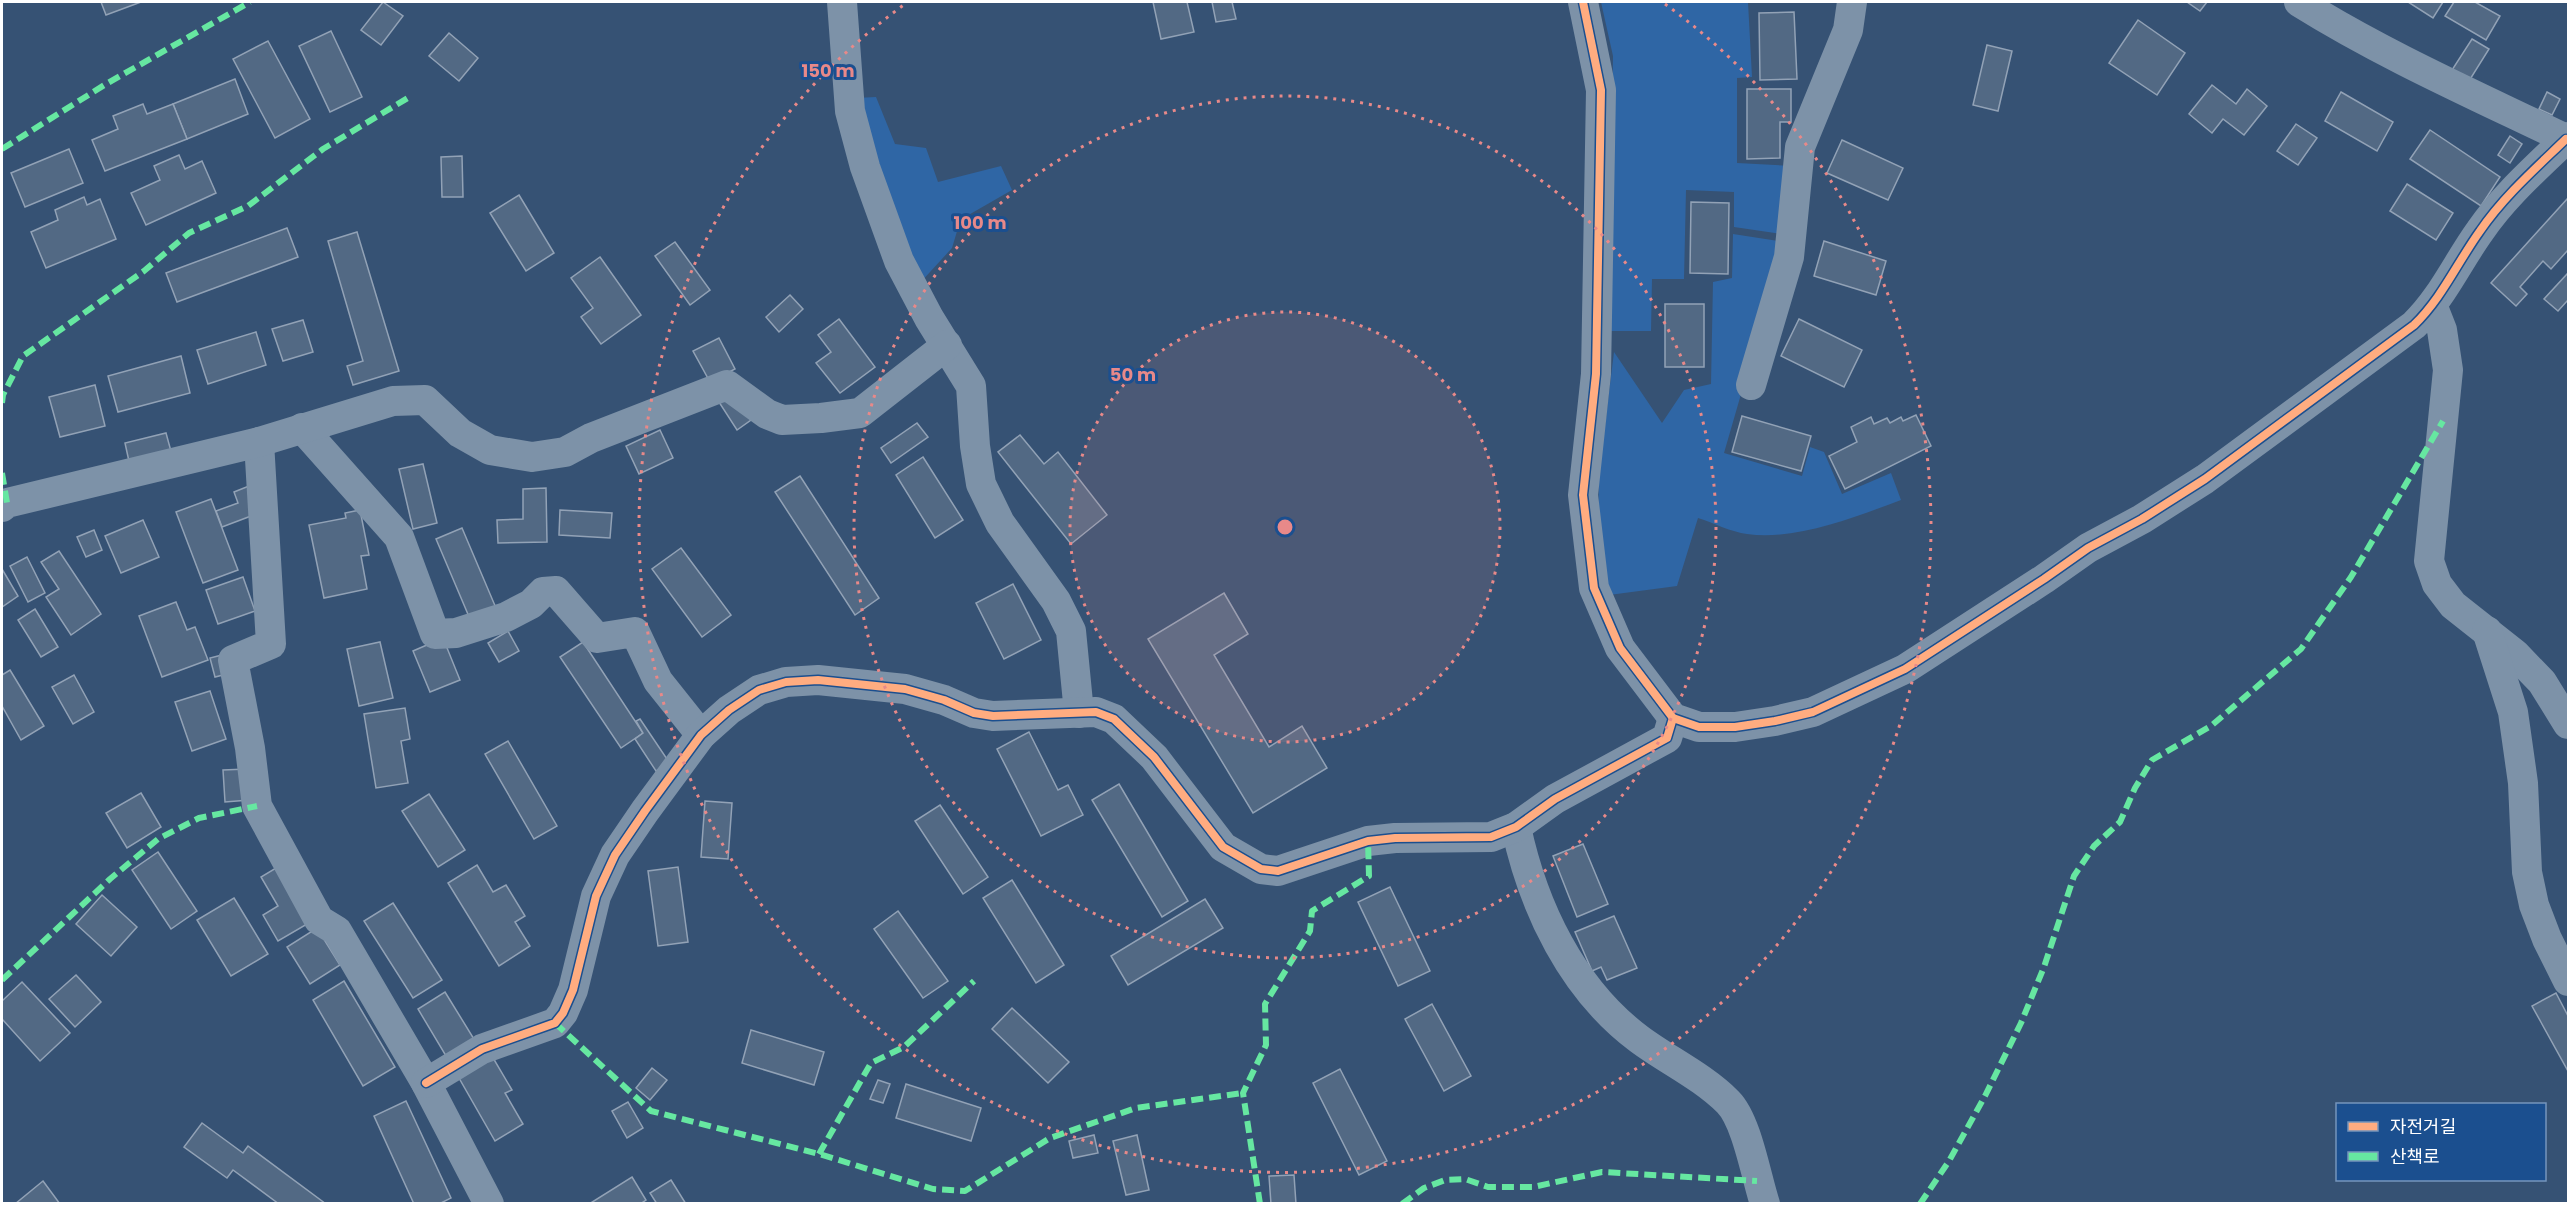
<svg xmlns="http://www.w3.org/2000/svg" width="2570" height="1205" viewBox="0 0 2570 1205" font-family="Poppins,'Noto Sans KR',sans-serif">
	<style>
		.green { fill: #2f66a5 }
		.building { fill: #526984; stroke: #92a2b6; stroke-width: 1.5 }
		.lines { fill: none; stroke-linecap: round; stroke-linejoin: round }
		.minor { stroke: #7d92a8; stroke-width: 30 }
		.quiet { stroke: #66e7a1; stroke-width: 6; stroke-dasharray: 12 6; stroke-linecap: butt }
		.cycleway-casing { stroke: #1b4f8f; stroke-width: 11 }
		.cycleway { stroke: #ffac80; stroke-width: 8 }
		.ring { fill: none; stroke: #e88989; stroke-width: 3; stroke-dasharray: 3 6 }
		.centre { fill: #e88989; stroke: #1b4f8f; stroke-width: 3 }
		.ring-label { font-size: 18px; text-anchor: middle; font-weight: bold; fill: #e88989; stroke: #1b4f8f; stroke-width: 6; stroke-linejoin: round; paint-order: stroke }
	</style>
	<rect width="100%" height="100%" fill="#365274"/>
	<g class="green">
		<polygon points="1601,2 1748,2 1752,77 1737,78 1737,163 1792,166 1782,234 1734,227 1734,192 1686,190 1684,279 1652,279 1651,331 1609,331 1613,56"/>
		<polygon points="876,97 895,144 926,148 938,182 1001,166 1012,190 965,217 958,228 952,248 919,284 856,98"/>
		<path d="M1733 234 1785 242 1724 453 1802 476 1810 447 1824 452 1842 494 1891 473 1901 500C1855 517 1796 541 1747 534 1731 532 1714 523 1698 518L1677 586 1609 595 1598 532 1599 475 1614 352 1662 423 1684 390 1711 384 1713 282 1732 278Z"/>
	</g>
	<g class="building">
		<polygon points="101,2 141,2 106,15"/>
		<polygon points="383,2 403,16 381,45 361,30"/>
		<polygon points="1153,2 1187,2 1194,32 1161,39"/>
		<polygon points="1212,2 1232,2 1236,19 1216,22"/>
		<polygon points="2187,2 2207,2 2200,11"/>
		<polygon points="2408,2 2443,2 2433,18"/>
		<polygon points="2454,2 2475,2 2500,16 2486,40 2445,16"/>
		<polygon points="1794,12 1797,79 1760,80 1759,13"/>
		<polygon points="2138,20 2185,53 2157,95 2109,63"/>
		<polygon points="331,31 362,97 330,112 299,46"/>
		<polygon points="449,33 478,58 459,81 429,56"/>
		<polygon points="2472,39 2489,49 2469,81 2452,70"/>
		<polygon points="268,41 310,119 275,138 233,59"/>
		<polygon points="1987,45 2012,51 1998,111 1973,105"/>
		<polygon points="235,79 248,114 187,139 173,104"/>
		<polygon points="2212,85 2236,104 2247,89 2267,106 2244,135 2223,119 2212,133 2189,114"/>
		<polygon points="1747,89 1791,89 1791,122 1780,122 1780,158 1747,159"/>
		<polygon points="2341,92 2393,122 2377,151 2325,121"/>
		<polygon points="2547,92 2560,99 2552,115 2539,109"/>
		<polygon points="143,104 147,114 173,104 187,139 105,171 92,140 118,129 113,116"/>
		<polygon points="2296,124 2317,138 2298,165 2277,151"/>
		<polygon points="2430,130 2500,177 2481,206 2410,159"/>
		<polygon points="2510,136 2522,144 2510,163 2498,155"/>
		<polygon points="1842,140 1903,168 1888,200 1827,173"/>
		<polygon points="69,149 83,183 25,207 11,173"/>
		<polygon points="179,155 185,169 202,161 216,193 146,225 131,193 160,180 154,166"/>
		<polygon points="462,156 463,197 442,197 441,157"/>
		<polygon points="2407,184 2453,213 2436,240 2390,211"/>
		<polygon points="519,195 554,253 526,271 490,213"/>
		<polygon points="84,197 87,205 100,199 116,239 46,268 31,232 58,220 55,210"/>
		<polygon points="2568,198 2568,250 2551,269 2543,261 2520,287 2527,294 2516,306 2491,283"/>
		<polygon points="1691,202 1729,203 1728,274 1690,273"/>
		<polygon points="287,228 298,257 177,302 166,273"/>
		<polygon points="357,232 399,371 353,385 347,366 363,361 328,241"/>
		<polygon points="1824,241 1886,261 1876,295 1814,276"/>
		<polygon points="675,242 710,290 690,305 655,256"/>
		<polygon points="600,257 641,315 601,344 581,317 593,308 571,278"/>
		<polygon points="2568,273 2568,300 2558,311 2544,299"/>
		<polygon points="790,295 803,309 779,332 766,317"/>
		<rect x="1665" y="304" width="39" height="63"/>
		<polygon points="839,319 875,367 840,393 816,363 831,352 818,335"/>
		<polygon points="1799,319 1862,350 1844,387 1781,356"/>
		<polygon points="303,320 313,352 283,361 272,329"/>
		<polygon points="256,332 266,365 208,384 197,350"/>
		<polygon points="719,338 735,369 710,382 693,351"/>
		<polygon points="181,356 190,393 118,412 108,376"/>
		<polygon points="95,385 105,426 60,437 49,397"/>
		<polygon points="732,390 751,420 737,430 717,399"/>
		<polygon points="1916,415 1931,446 1845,489 1829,456 1857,442 1851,427 1871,417 1874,424 1887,418 1890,423 1901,417 1903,421"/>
		<polygon points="1742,416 1811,436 1801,471 1732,452"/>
		<polygon points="917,423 928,437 891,463 881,448"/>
		<polygon points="660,430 673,458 639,474 626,446"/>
		<polygon points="166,433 172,455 130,466 125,443"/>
		<polygon points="1020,435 1044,464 1058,452 1107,515 1071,544 998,452"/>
		<polygon points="923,457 963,520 935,538 896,475"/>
		<polygon points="423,464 437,523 413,529 399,469"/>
		<polygon points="800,476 879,598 855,615 775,492"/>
		<polygon points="249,486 259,513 222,527 216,511 238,503 234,492"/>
		<polygon points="546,488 547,542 498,543 497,520 523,519 523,489"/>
		<polygon points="211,499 238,570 203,583 176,512"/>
		<polygon points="360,510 369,555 361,556 367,589 324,598 309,525 346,518 345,513"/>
		<polygon points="560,510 612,513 610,538 559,535"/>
		<polygon points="143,520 159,557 121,573 105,536"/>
		<polygon points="462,528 496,608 470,619 436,539"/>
		<polygon points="94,530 102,550 86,557 77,537"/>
		<polygon points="681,548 731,615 702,637 652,569"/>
		<polygon points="59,551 101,614 71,635 46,597 59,589 41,562"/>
		<polygon points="27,557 45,593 28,602 10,566"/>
		<polygon points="2,569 18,596 2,607"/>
		<polygon points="243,577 255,611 218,624 206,590"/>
		<polygon points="1013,584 1041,640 1004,659 976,603"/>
		<polygon points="1224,593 1248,634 1214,655 1269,747 1302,726 1327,768 1253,813 1148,639"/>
		<polygon points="176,602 187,630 195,627 208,660 162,677 139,616"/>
		<polygon points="35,609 58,647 41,657 18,620"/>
		<polygon points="508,631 519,651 499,662 488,643"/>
		<polygon points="443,638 460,680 430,692 413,651"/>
		<polygon points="380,642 393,698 359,706 347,649"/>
		<polygon points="583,642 643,733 621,748 560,657"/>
		<polygon points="226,654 231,673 215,677 210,658"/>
		<polygon points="10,670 44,726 21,740 2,706 2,675"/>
		<polygon points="74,675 94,712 73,724 52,687"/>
		<polygon points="210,691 226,739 192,751 175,702"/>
		<polygon points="405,708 410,739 401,741 408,783 376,788 364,714"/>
		<polygon points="640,719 669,762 656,771 635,739 643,733 636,721"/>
		<polygon points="1029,732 1058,790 1068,785 1083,815 1041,836 997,749"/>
		<polygon points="508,741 557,826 534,839 485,754"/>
		<polygon points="247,769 249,800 225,802 223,770"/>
		<polygon points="1119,784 1188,901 1162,917 1092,800"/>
		<polygon points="141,793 161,827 127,848 106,813"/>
		<polygon points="429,794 465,850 438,867 402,811"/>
		<polygon points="705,801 732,803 728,859 701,857"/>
		<polygon points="940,805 988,877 963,894 915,821"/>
		<polygon points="1583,844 1608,904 1577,917 1553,856"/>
		<polygon points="158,852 197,911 171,929 132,870"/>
		<polygon points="281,865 314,920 278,941 263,915 278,906 261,877"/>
		<polygon points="477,865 493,892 506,885 525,916 515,922 530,946 499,966 448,883"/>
		<polygon points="678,867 688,942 658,946 648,871"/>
		<polygon points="1012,880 1064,965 1036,983 983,898"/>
		<polygon points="1390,887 1430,971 1398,986 1358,902"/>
		<polygon points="102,895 137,927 111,956 76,924"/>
		<polygon points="234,898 268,954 231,976 197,920"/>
		<polygon points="1205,899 1223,928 1128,985 1111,956"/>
		<polygon points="393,903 442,980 413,998 364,921"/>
		<polygon points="898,911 948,981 923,998 874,929"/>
		<polygon points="1614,916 1637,968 1607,980 1601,967 1592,971 1575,932"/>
		<polygon points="317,928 340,965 310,984 287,947"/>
		<polygon points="76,975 101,1002 75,1027 49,999"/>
		<polygon points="344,981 395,1067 363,1086 313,1000"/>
		<polygon points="22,982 70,1033 40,1061 2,1019 2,1001"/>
		<polygon points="445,992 477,1044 449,1061 418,1009"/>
		<polygon points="2556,993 2568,1016 2568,1071 2532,1006"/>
		<polygon points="1432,1004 1471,1076 1444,1091 1405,1019"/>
		<polygon points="1012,1008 1069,1062 1048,1083 992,1029"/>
		<polygon points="751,1030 824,1052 814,1085 742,1063"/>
		<polygon points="489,1051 512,1090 505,1093 523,1124 495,1141 455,1071"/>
		<polygon points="652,1068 667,1080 650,1100 636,1088"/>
		<polygon points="1340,1069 1387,1161 1359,1175 1313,1083"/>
		<polygon points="878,1080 890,1084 883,1103 870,1099"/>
		<polygon points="906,1084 981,1108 971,1141 896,1118"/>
		<polygon points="406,1101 451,1198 439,1204 414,1204 374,1116"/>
		<polygon points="628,1102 643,1128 627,1138 612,1111"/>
		<polygon points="202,1123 243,1153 248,1146 326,1204 279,1204 233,1170 227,1178 184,1147"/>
		<polygon points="1094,1135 1098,1153 1073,1158 1069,1141"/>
		<polygon points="1137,1135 1149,1190 1126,1195 1113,1141"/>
		<polygon points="1294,1175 1296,1204 1271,1204 1269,1176"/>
		<polygon points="632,1177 646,1200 640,1204 589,1204"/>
		<polygon points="671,1180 686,1204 657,1204 650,1193"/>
		<polygon points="43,1181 60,1204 15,1204"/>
	</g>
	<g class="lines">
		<g class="minor">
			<polyline points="842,2 850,111 865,167 899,261 929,318 971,386 975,446 981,484 1000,523 1056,601 1071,631 1079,713"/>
			<path d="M1583 2 1601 90 1596 374 1583 495 1594 588 1620 648 1673 718 1699 727H1735L1775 721 1813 712 1905 669 2044 579 2088 548 2142 519 2205 479 2414 325C2442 298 2457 263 2480 231 2504 196 2536 168 2566 139"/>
			<path d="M2299 2C2384 55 2475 95 2566 139L2568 137"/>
			<polyline points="2433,307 2442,330 2448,370 2429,561 2437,584 2453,605 2515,654 2542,682 2568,724"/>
			<polyline points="1751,385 1789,257 1800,147 1848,30 1852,2"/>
			<polyline points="302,428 399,537 435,634 456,633 506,617 531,604 543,592 556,591 597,638 635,632 658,681 701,735"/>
			<polyline points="259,442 271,644 233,660 250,748 257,806 319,920 337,931 426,1083 489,1204"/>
			<polyline points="2,507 7,503 259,442 393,401 425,400 460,433 490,450 532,457 565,452 591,438 727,385 767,414 782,420 821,418 860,413 947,345"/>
			<polyline points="2487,631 2513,712 2523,783 2527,872 2534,905 2547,939 2568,981"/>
			<path d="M1516 827C1533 907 1572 989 1639 1039 1667 1060 1702 1076 1728 1102 1747 1121 1756 1177 1765 1204"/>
			<polyline points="426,1083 482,1049 555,1023 563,1013 573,990 596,896 615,855 645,811 701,735 729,710 759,690 786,682 818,680 905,689 944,700 974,713 993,716 1096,712 1114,719 1154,757 1223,847 1261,869 1278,871 1368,841 1395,838 1491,837 1516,827 1555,799 1667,738 1673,718"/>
		</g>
		<g class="quiet">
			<polyline points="2,149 106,84 250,2"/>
			<polyline points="2,403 3,395 23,356 144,271 189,233 248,206 323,149 411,96"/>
			<polyline points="2,473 7,503"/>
			<polyline points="2,980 110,879 158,839 199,818 257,806"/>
			<polyline points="555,1023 651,1111 819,1154 933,1189 965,1191 1050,1138 1136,1108 1243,1093"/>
			<polyline points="819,1154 871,1063 904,1047 974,981"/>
			<polyline points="1260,1204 1243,1093 1266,1045 1265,1004 1310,931 1312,911 1369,876 1368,841"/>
			<polyline points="1402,1204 1424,1188 1445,1180 1465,1179 1488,1187 1533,1187 1602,1172 1757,1181"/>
			<polyline points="1920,1204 1949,1161 1985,1096 2021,1023 2044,967 2074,876 2094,846 2120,822 2135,788 2152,760 2211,726 2301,649 2351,577 2443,421"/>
		</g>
		<g class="cycleway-casing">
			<g id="cycleway">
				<path d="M1583 2 1601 90 1596 374 1583 495 1594 588 1620 648 1673 718 1699 727H1735L1775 721 1813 712 1905 669 2044 579 2088 548 2142 519 2205 479 2414 325C2442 298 2457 263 2480 231 2504 196 2536 168 2566 139"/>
				<polyline points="426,1083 482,1049 555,1023 563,1013 573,990 596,896 615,855 645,811 701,735 729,710 759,690 786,682 818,680 905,689 944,700 974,713 993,716 1096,712 1114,719 1154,757 1223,847 1261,869 1278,871 1368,841 1395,838 1491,837 1516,827 1555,799 1667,738 1673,718"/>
			</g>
		</g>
		<use href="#cycleway" class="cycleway"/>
	</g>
	<circle cx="1285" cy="527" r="215" fill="#e88989" fill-opacity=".12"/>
	<g class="ring">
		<circle cx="1285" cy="527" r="215"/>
		<circle cx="1285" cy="527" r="431"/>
		<path d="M1665 4A646 646 0 1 1 905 4"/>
	</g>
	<circle cx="1285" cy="527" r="9" class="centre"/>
	<g class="ring-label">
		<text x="828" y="77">150 m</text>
		<text x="980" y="229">100 m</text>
		<text x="1133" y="381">50 m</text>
	</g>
	<rect width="2570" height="1205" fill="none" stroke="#ffffff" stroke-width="6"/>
	<rect x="2336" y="1103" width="210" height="78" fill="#1b4f8f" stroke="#7695bc" stroke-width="1.5"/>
	<rect x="2348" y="1122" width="30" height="9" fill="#ffac80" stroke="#7695bc" stroke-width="1.5"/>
	<text x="2390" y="1133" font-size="18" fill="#ffffff">자전거길</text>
	<rect x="2348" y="1152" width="30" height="9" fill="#66e7a1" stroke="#7695bc" stroke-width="1.5"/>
	<text x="2390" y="1163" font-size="18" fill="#ffffff">산책로</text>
</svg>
